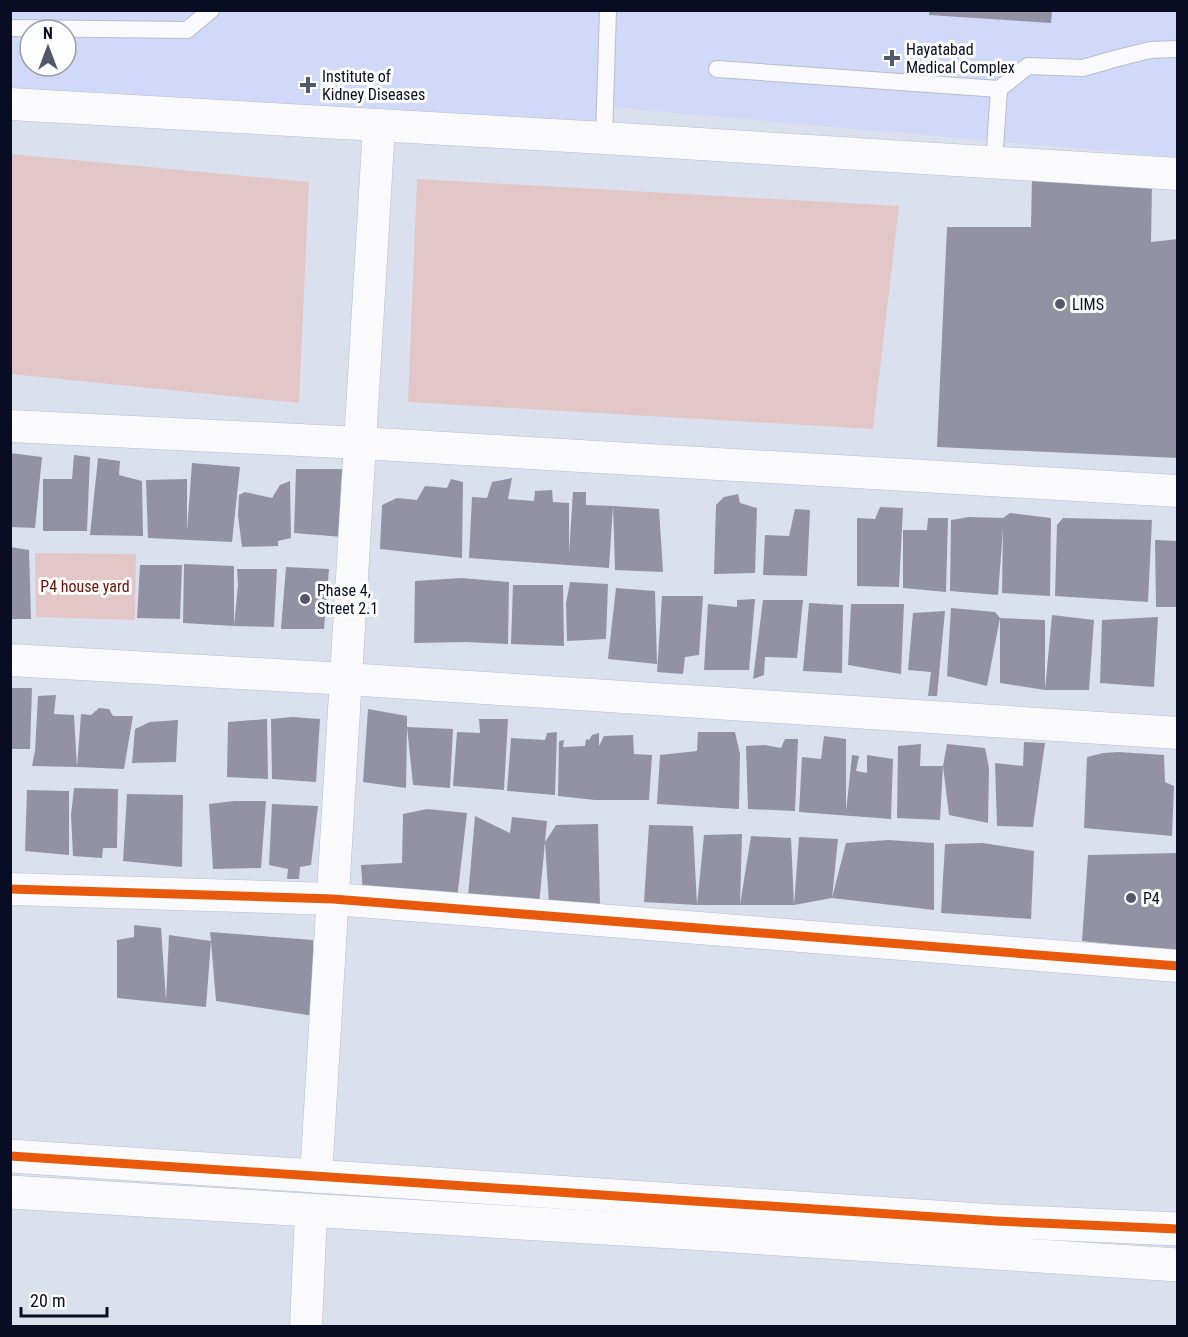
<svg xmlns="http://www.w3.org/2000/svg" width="1188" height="1337" viewBox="0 0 1188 1337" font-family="'Roboto Condensed',sans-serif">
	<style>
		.built { fill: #d0d9f7; fill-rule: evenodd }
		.green { fill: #e3c7c8 }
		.building { fill: #9392a4 }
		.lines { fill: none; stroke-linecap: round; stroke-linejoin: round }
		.lane-casing { stroke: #b7bcce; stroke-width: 18 }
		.street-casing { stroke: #b7bcce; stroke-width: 33 }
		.secondary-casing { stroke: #b7bcce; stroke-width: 34 }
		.lane { stroke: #fafafc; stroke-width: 16 }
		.street { stroke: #fafafc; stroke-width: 32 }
		.secondary { stroke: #fafafc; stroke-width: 33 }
		.cycleway-casing { stroke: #fdfdfd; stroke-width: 13 }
		.cycleway { stroke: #e8590c; stroke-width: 9 }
		.poi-dot { fill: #52576a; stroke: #fdfdfd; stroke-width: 2 }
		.labels { text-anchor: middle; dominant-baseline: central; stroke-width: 6; stroke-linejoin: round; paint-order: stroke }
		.poi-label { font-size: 16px; fill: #080d23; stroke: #fdfdfd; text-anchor: start }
		.park-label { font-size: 16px; fill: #6d1103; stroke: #fdfdfd }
	</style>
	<rect width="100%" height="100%" fill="#dbe0ee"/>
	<path class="built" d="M10 11H1177V157L606 107 604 138 11 104ZM30 30H66V66H30Z"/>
	<g class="green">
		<polygon points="10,154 309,182 299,403 11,374"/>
		<polygon points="417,179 899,206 873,429 408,402"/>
		<polygon points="35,553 136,554 135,620 36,617"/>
	</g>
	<g class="building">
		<polygon points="929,10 1052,10 1051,23 929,15"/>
		<polygon points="1032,176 1152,184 1151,242 1178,239 1178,458 937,447 947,227 1031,227"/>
		<polygon points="10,453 42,457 35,528 10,527"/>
		<polygon points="74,455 90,457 87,531 43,531 43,479 72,479"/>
		<polygon points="98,458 120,461 119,475 142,481 143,536 90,535"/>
		<polygon points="192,463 240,467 232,542 148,538 146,480 187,479 187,531"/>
		<polygon points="296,469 347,469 343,537 294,533"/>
		<polygon points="512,478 508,499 534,501 535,491 552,490 553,502 569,503 569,554 573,492 586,492 586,505 613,506 609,568 469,558 472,497 487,498 492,482"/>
		<polygon points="451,479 463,482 462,558 380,549 382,505 397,498 417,500 425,486 447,488"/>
		<polygon points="290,481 291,538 278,541 278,546 242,547 238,516 239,495 245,492 272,498 280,485"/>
		<polygon points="738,494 740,503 757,508 755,573 714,574 716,505 724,497"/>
		<polygon points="613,506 659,509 663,572 615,570"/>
		<polygon points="880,507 903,508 899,587 857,586 857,518 875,519"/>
		<polygon points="795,509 810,510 807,576 763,575 765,535 789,536"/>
		<polygon points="1010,513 1051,518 1050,596 1002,593 1003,529 998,595 950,591 951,520 969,517 1003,518"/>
		<polygon points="928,518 948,518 946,592 903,588 903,530 927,530"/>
		<polygon points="1063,518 1152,520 1148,602 1055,596 1057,525"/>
		<polygon points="1155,540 1178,541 1178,607 1156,607"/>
		<polygon points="10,547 29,550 31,619 10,619"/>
		<polygon points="184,564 234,566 234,626 238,585 237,569 277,569 274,627 234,626 183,623"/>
		<polygon points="140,565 182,565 180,619 137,618"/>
		<polygon points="286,567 329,569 324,629 281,629"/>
		<polygon points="461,578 509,582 508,644 466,642 414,643 415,581"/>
		<polygon points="570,582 608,584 606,639 567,641 566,603"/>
		<polygon points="513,585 563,585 564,646 511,644"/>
		<polygon points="616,588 655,591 657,664 608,659"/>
		<polygon points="662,596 703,596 699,655 685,657 683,674 657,672"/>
		<polygon points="755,599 749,670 704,670 708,604 737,607 737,600"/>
		<polygon points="763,600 803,600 797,658 765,657 764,675 753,679"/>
		<polygon points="809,603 843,605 842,673 803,671"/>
		<polygon points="851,604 904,604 901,674 848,665"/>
		<polygon points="951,608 995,612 1000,618 987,686 947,676"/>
		<polygon points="945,611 937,696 928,696 931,672 908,670 913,613"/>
		<polygon points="1052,615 1094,620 1089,690 1045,690 1000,683 1000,618 1045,620 1045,690"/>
		<polygon points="1158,617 1154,687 1100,683 1102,620"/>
		<polygon points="10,688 32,688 30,749 10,749"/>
		<polygon points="56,695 54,714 74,715 77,767 32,766 35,751 38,696"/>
		<polygon points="99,708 109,709 113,716 133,716 124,769 77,767 81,714 91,715"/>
		<polygon points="368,709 407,716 407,727 453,729 450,788 413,785 407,727 406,788 363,782"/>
		<polygon points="292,717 320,719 316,782 272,779 271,719"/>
		<polygon points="267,719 268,779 227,777 228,722"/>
		<polygon points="479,719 508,719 504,790 453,786 457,732 480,733"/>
		<polygon points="178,720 176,762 132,763 135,729 150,722"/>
		<polygon points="557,732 555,795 507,791 511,738 545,740 547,733"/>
		<polygon points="698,732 735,732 740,754 739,809 657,804 660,755 697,751"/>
		<polygon points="599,733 599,746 604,736 633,735 634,754 652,755 649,800 595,800 558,796 559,741 564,740 563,747 585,746 586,739 589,740 592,735"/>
		<polygon points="824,736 846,739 846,812 852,755 859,756 856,771 867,773 867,755 893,759 891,819 799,812 802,757 821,759"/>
		<polygon points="785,739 798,739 795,811 748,809 746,746 765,745 781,748"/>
		<polygon points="1024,742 1045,743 1033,827 997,826 995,763 1023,766"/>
		<polygon points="921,744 920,766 943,766 947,744 985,748 989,768 988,823 949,815 943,766 940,820 897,818 898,746"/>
		<polygon points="1118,752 1164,755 1165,782 1174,786 1172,836 1084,828 1087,757 1103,753"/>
		<polygon points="74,788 118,789 117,848 103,848 102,858 73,856 71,815"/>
		<polygon points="27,790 69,791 69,855 25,851"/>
		<polygon points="127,794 183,795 182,867 123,861"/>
		<polygon points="234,801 266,801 261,868 213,869 209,804"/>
		<polygon points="272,804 318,806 311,865 300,867 299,879 287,879 288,869 269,865"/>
		<polygon points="427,809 467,813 457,899 363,893 361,865 402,863 403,814"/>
		<polygon points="475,816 510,833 512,817 547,821 545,842 556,825 598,824 600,905 549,904 545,842 539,905 468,897"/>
		<polygon points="649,825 693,826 697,905 644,902"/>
		<polygon points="742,834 740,905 751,836 791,838 794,905 799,837 838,839 832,898 794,905 697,905 704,835"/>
		<polygon points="888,840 934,843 934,910 832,898 846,843"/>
		<polygon points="983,843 1034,851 1031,919 941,913 945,844"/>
		<polygon points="1178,853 1178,951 1082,941 1088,855"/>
		<polygon points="134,925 161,928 166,1000 169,935 211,941 210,932 313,940 314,1016 216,1001 211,941 206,1007 117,998 117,940 134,937"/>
	</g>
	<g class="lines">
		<g class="lane-casing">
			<g id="lane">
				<polyline points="10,28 187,30 211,10"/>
				<polyline points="717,69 999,89 994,163"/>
				<polyline points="999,89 1028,66 1083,68 1114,59 1150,50 1178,49"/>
				<polyline points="604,138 608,10"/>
			</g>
		</g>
		<g class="street-casing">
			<g id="street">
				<polyline points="10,104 604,138 1178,174"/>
				<polyline points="10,426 360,443 1178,491"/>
				<polyline points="10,660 346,679 1178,733"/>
				<polyline points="10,889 333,899 1178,966"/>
				<polyline points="316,1177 379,126"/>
				<polyline points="306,1326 311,1211"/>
			</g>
		</g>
		<g class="secondary-casing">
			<g id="secondary">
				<polyline points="10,1156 996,1221 1178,1229"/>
				<path d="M10 1192C399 1217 789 1237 1178 1265"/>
			</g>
		</g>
		<use href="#lane" class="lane"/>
		<use href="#street" class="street"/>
		<use href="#secondary" class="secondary"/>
		<g class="cycleway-casing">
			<g id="cycleway">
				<polyline points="10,889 333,899 1178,966"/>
				<polyline points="10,1156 996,1221 1178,1229"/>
			</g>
		</g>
		<use href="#cycleway" class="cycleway"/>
	</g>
	<g class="poi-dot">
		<path d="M889 49h6v6h6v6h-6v6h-6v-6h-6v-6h6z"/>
		<path d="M305 76h6v6h6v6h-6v6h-6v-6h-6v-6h6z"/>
		<circle cx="1060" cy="304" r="6"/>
		<circle cx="305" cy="599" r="6"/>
		<circle cx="1131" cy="898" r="6"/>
	</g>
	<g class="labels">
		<g class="poi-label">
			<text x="906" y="49">Hayatabad<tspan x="906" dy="18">Medical Complex</tspan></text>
			<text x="322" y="76">Institute of<tspan x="322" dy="18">Kidney Diseases</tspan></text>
			<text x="1072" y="304">LIMS</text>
			<text x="317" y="590">Phase 4,<tspan x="317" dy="18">Street 2.1</tspan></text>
			<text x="1143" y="898">P4</text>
		</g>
		<g class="park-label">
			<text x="85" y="586">P4 house yard</text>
		</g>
	</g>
	<rect width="1188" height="1337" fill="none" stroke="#080d23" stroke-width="24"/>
	<g transform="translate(48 48)"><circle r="28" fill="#fdfdfd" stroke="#9b9da6" stroke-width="1.5"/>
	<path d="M0-4.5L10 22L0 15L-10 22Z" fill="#52576a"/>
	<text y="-9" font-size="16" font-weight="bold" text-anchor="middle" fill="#080d23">N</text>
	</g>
	<path d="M21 1307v9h86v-9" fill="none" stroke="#080d23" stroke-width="3"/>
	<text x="30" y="1307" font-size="18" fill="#080d23" stroke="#fdfdfd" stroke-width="4.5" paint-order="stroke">20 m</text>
</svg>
